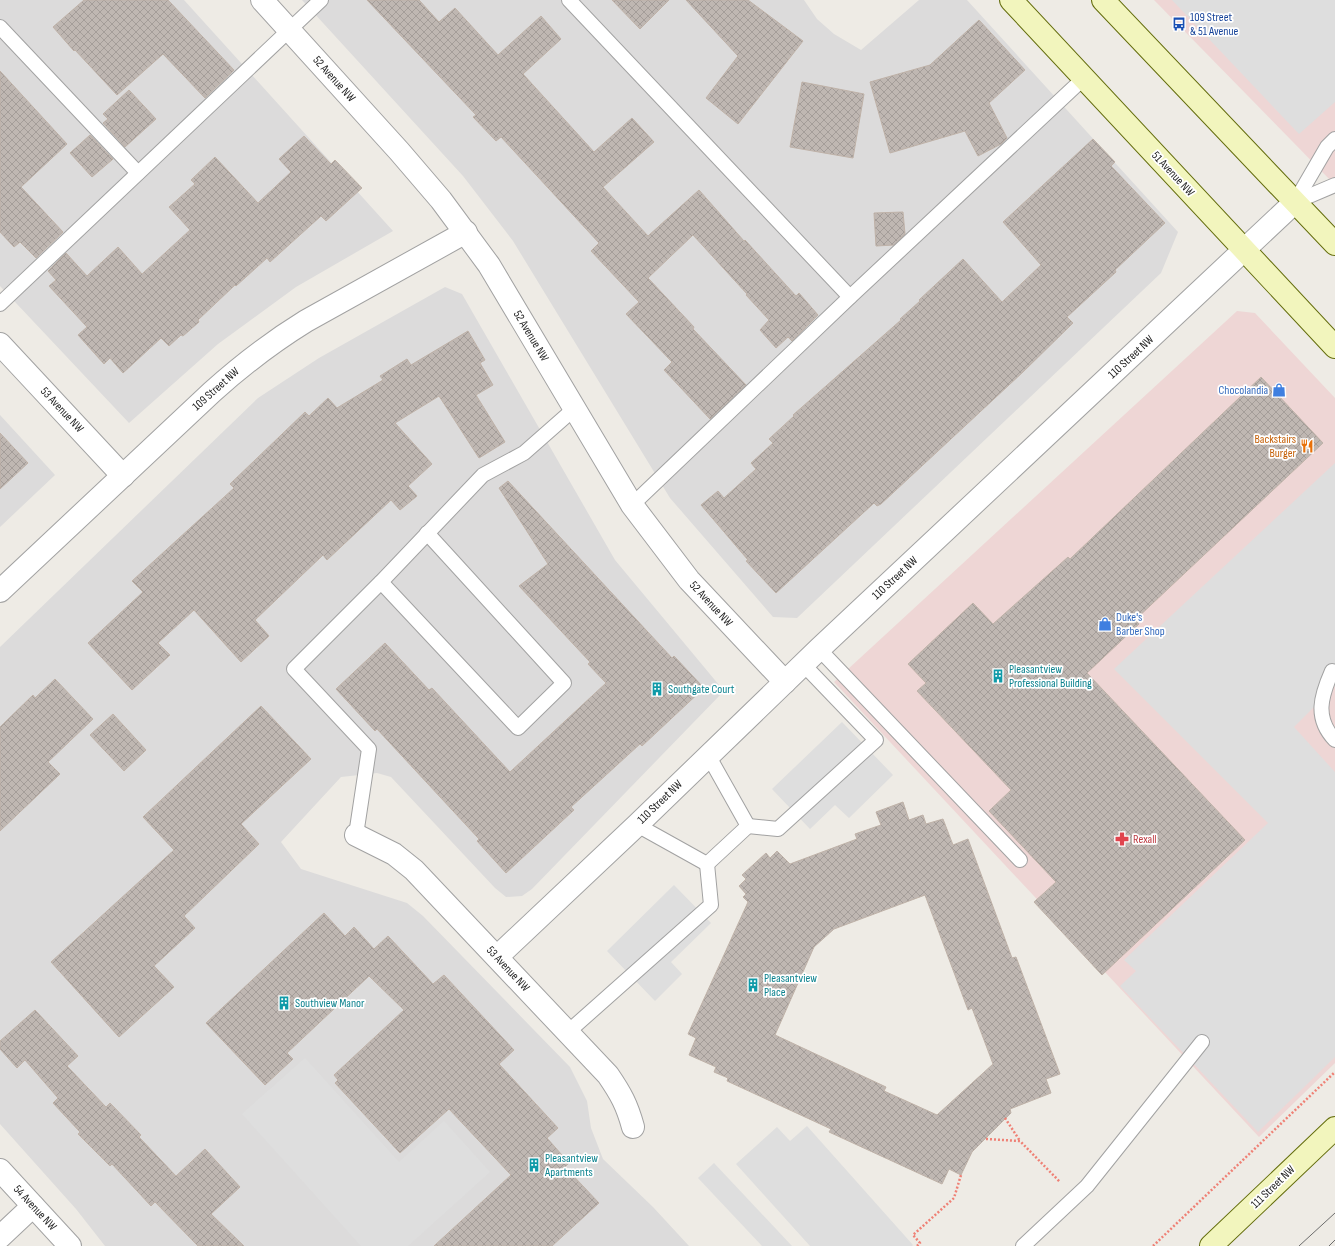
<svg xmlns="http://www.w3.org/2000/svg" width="1335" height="1246" viewBox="0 0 1335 1246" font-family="'Sofia Sans Condensed',sans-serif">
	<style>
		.residential { fill: #dcdbdb }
		.commercial { fill: #eed6d5 }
		.parking { fill: #dedede }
		.building { fill: url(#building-cross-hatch); stroke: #bfb2a8; fill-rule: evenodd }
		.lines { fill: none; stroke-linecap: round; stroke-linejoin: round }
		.service-casing { stroke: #a2a2a2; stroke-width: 16 }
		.minor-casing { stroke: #a2a2a2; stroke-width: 24 }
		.secondary-casing { stroke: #646d0d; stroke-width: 24 }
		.path { stroke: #ef8075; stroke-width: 2.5; stroke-dasharray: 2 2; stroke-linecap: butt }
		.service { stroke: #fff; stroke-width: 14 }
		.minor { stroke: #fff; stroke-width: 22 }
		.secondary { stroke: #f2f5bd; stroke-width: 22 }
		.tram { stroke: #6c6c6c; stroke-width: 1 }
		.labels { text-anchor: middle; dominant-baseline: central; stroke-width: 3.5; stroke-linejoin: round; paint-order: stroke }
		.transit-label { font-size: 12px; fill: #164399; stroke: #fff; text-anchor: start }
		.street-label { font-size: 12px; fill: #1e1e1e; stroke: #fff }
		.shop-label { font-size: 12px; fill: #366cbe; stroke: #fff; text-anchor: end }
		.food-label { font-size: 12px; fill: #c56008; stroke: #fff; text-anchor: end }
		.culture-label { font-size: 12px; fill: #0d838f; stroke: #fff; text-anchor: start }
		.health-label { font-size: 12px; fill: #be3a42; stroke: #fff; text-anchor: start }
	</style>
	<defs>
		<pattern id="building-cross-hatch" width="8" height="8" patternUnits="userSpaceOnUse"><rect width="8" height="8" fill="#bfb7b2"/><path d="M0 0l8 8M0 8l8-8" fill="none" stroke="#a49d99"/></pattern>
	</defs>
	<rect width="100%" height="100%" fill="#eeebe5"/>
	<g class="residential">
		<polygon points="0,0 184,0 393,231 296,287 218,344 129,423 0,286"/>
		<polygon points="302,0 804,0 817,19 834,34 861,50 919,0 967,0 1178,232 1161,273 797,618 773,617 670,498 513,241 463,176"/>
		<polygon points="445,287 462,294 615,560 724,691 532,889 522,896 506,897 495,888 391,777 377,773 341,777 281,842 301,869 407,903 423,916 570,1067 587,1101 591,1128 603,1159 653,1207 689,1246 105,1246 76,1209 0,1124 0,647 258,398 319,358"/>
		<polygon points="0,415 55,475 0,527"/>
	</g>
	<g class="commercial">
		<polygon points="1154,0 1335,0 1335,185"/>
		<polygon points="1237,311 1255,313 1335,398 1335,1063 1259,1137 834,682"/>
	</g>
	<g class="parking">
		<polygon points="1172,0 1335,0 1335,102 1299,134"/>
		<polygon points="1335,463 1335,686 1294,727 1335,772 1335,1057 1258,1132 1120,986 1136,971 1124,960 1268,823 1114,669"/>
		<polygon points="842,722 893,775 849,818 835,805 810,829 772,789"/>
		<polygon points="674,885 711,923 671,962 682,974 655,1001 607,951"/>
		<polygon points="305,1058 399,1162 444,1121 490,1172 408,1246 361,1246 242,1114"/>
		<polygon points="807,1126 913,1245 912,1246 810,1246 736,1164 777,1127 790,1141"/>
		<polygon points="714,1163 792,1246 762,1246 698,1178"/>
	</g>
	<g class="building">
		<polygon points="84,0 168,0 234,70 205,98 163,54 117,95 75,50 74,51 53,27"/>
		<polygon points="367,0 419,0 439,22 455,8 498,55 541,16 561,39 523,74 594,152 632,118 654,142 603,187 648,236 699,190 744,241 745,240 796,296 799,293 818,315 792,341 788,337 776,348 760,330 769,320 746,295 747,294 693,235 648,278 694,327 693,329 746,385 710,419 664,370 672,362 626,314 639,302 591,251 599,243 501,137 496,141 473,117 476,115"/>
		<polygon points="612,0 669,0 640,29"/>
		<polygon points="686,0 748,0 803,41 738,124 706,98 738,56"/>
		<polygon points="979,20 1025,70 989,103 1007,138 1001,144 978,156 965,131 890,153 870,82 930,65"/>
		<polygon points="0,71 67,144 21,187 63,232 36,258 20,242 14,247 0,232"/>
		<polygon points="802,82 864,94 853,158 790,147"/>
		<polygon points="129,90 156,119 125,147 103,123 108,119 103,114"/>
		<polygon points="90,135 113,159 92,177 70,153"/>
		<polygon points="304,136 331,164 335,160 362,188 326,221 321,216 270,262 267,258 236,286 235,285 198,320 199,322 183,336 181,335 169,346 161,338 123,373 110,358 104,364 78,335 87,327 49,286 56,280 48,271 66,253 87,276 118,247 142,274 190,230 169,207 195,184 191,180 215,157 258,203 291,172 279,159"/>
		<polygon points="1093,139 1115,162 1111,166 1165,223 1115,270 1116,272 1067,317 1073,323 1023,372 881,504 877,506 874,503 776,593 746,561 748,560 701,505 718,491 724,498 756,469 751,463 773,443 769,439 794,416 793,415 901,320 900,319 920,301 919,300 963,259 1002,302 1041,265 1003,222"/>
		<polygon points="903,212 905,234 894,245 876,246 874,213"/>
		<polygon points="468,331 485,360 480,363 493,385 476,395 505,442 479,458 439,396 395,423 432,464 408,486 417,496 400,510 391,500 327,560 323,555 255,620 269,636 241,662 194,610 158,643 170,655 132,690 88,643 143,592 132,581 234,488 230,484 305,412 309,416 328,398 337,408 383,380 380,376 407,359 411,365"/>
		<polygon points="1261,377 1323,443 1135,620 1139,624 1087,673 1245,840 1102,975 1034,902 1056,882 989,811 1011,790 917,691 926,683 908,664 973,603 993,624 1068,557 1070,559"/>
		<polygon points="0,433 28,463 0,489"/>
		<polygon points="508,481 672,658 674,656 704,688 642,746 640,744 571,807 574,810 506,873 477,841 479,839 377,729 375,731 336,689 385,643 429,690 432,688 510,772 606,683 588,664 590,662 519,586 548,564 499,488"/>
		<polygon points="55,679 93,719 48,762 60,774 0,831 0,727 33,695 35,698"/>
		<polygon points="261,706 311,759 241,824 259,844 184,916 195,928 154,966 174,987 119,1037 51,962 174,850 143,817"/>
		<polygon points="113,714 146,750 124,771 90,735"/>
		<path d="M903 802 909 820 923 815 926 824 943 819 953 845 968 839 1012 958 1016 957 1060 1074 1046 1079 1051 1093 1010 1109 1011 1113 972 1152 961 1175 949 1169 942 1184 829 1132 831 1129 727 1081 728 1078 714 1072 716 1067 689 1055 696 1038 688 1034 748 902 743 897 746 894 739 886 746 879 742 875 766 853 770 858 777 851 790 864 857 839 855 834 881 825 876 812ZM925 895 968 1010 972 1008 993 1064 937 1115 884 1091 886 1087 775 1035 814 947 834 929Z"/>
		<polygon points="324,913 345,936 354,927 374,949 388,936 433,984 444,975 514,1050 499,1064 558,1128 547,1138 569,1163 565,1167 599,1203 552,1246 434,1246 511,1175 449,1109 400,1153 335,1083 338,1080 334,1075 404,1010 369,976 287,1053 293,1059 265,1085 206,1023"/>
		<polygon points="35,1010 78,1056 67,1066 106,1107 110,1103 141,1135 139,1137 176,1176 205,1149 240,1187 211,1214 244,1246 198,1246 155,1202 151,1206 112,1164 110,1166 78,1134 80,1132 53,1103 58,1098 25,1060 17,1068 0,1049 0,1041"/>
	</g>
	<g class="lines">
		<g class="service-casing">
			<g id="service">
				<polyline points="569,0 850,297"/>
				<polyline points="0,27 138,173"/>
				<polyline points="1295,202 1327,147 1335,139"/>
				<polyline points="1295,202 1335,185"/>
				<polyline points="0,304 321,0"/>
				<polyline points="632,505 850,297 1084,78"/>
				<polyline points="381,582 518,728 564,683 427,533"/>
				<polyline points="819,649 1020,860"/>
				<path d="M1332 671C1321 696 1314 718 1335 740"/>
				<polyline points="708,755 748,826"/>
				<polyline points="637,825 707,864"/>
				<polyline points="748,826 778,829 876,740 803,664"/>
				<polyline points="356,835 369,749 294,669 381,582 483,475 524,453 574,409"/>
				<polyline points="707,864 748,826"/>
				<polyline points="568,1032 711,905 707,864"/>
				<polyline points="1023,1246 1087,1186 1202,1042"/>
			</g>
		</g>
		<g class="minor-casing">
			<g id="minor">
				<polyline points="262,0 399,151 441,200 489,265 632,505 689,580 785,682"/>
				<polyline points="0,344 123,476"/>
				<path d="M0 591 212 392C242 365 272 342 306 321L466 232"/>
				<path d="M356 835 394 854 414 870 608 1075C621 1094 627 1105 633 1127"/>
				<polyline points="497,957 637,825 819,649 1295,202"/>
				<polyline points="0,1170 70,1246"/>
				<polyline points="0,1237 33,1206"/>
			</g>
		</g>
		<g class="secondary-casing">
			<g id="secondary">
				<polyline points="1011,0 1335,347"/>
				<polyline points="1103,0 1335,244"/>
				<polyline points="1211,1246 1335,1128"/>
			</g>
		</g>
		<g class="path">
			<polyline points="1005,1118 1020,1141"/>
			<polyline points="986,1139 1020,1141 1060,1182"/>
			<polyline points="917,1246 920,1243 913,1235 954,1198 961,1175"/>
			<polyline points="1153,1246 1335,1072"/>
		</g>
		<use href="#service" class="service"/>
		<use href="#minor" class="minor"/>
		<use href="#secondary" class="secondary"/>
		<g class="tram">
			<polyline points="1299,1246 1335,1213"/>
			<polyline points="1329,1246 1335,1240"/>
		</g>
	</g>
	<defs>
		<g id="bus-bare" transform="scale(1.08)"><path d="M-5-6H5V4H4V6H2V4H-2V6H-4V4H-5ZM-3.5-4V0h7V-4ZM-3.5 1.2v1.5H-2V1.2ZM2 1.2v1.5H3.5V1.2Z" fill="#1a4fb4" stroke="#fff" stroke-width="2.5" paint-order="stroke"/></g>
		<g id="shop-bare" transform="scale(1.08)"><path d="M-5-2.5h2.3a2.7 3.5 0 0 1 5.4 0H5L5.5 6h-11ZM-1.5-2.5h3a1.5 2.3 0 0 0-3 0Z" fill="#3f7fe0" stroke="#fff" stroke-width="2.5" paint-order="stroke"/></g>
		<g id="restaurant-bare" transform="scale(1.08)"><path d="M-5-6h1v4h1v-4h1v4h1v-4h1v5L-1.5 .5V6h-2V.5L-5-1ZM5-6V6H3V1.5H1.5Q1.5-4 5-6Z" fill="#e8710a" stroke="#fff" stroke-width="2.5" paint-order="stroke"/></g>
		<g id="building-bare" transform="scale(1.08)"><path d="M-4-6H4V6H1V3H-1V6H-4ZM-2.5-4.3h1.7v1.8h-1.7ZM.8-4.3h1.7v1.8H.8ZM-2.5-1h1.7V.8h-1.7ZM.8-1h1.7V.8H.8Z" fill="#0f9aa8" stroke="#fff" stroke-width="2.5" paint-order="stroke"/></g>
		<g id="pharmacy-bare" transform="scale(1.08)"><path d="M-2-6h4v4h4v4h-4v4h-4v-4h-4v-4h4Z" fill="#e0444e" stroke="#fff" stroke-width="2.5" paint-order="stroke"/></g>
	</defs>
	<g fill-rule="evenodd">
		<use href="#bus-bare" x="1179" y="24"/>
		<use href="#shop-bare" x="1279" y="390"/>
		<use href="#restaurant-bare" x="1307" y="446"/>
		<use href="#shop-bare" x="1105" y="624"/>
		<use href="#building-bare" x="998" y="676"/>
		<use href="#building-bare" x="657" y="689"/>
		<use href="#pharmacy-bare" x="1122" y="839"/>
		<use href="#building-bare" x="753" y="985"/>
		<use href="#building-bare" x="284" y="1003"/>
		<use href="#building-bare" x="534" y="1165"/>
	</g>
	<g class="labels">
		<g class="transit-label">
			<text x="1190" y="17">109 Street<tspan x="1190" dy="14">&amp; 51 Avenue</tspan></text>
		</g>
		<g class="street-label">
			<text transform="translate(334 79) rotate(48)">52 Avenue NW</text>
			<text transform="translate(1173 174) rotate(47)">51 Avenue NW</text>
			<text transform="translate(531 336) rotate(59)">52 Avenue NW</text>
			<text transform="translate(1131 357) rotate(-43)">110 Street NW</text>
			<text transform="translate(216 389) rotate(-42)">109 Street NW</text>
			<text transform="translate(62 410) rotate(47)">53 Avenue NW</text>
			<text transform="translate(895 578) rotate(-43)">110 Street NW</text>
			<text transform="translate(711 604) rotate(47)">52 Avenue NW</text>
			<text transform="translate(660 802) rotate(-44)">110 Street NW</text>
			<text transform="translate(508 969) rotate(47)">53 Avenue NW</text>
			<text transform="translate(1273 1187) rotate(-44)">111 Street NW</text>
			<text transform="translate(35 1208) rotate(47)">54 Avenue NW</text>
		</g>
		<g class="shop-label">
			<text x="1268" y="390">Chocolandia</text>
			<text x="1116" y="617" text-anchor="start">Duke's<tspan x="1116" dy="14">Barber Shop</tspan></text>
		</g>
		<g class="food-label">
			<text x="1296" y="439">Backstairs<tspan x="1296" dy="14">Burger</tspan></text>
		</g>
		<g class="culture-label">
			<text x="1009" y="669">Pleasantview<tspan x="1009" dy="14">Professional Building</tspan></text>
			<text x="668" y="689">Southgate Court</text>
			<text x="764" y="978">Pleasantview<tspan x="764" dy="14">Place</tspan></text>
			<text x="295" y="1003">Southview Manor</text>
			<text x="545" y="1158">Pleasantview<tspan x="545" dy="14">Apartments</tspan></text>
		</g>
		<g class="health-label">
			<text x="1133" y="839">Rexall</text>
		</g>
	</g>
</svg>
